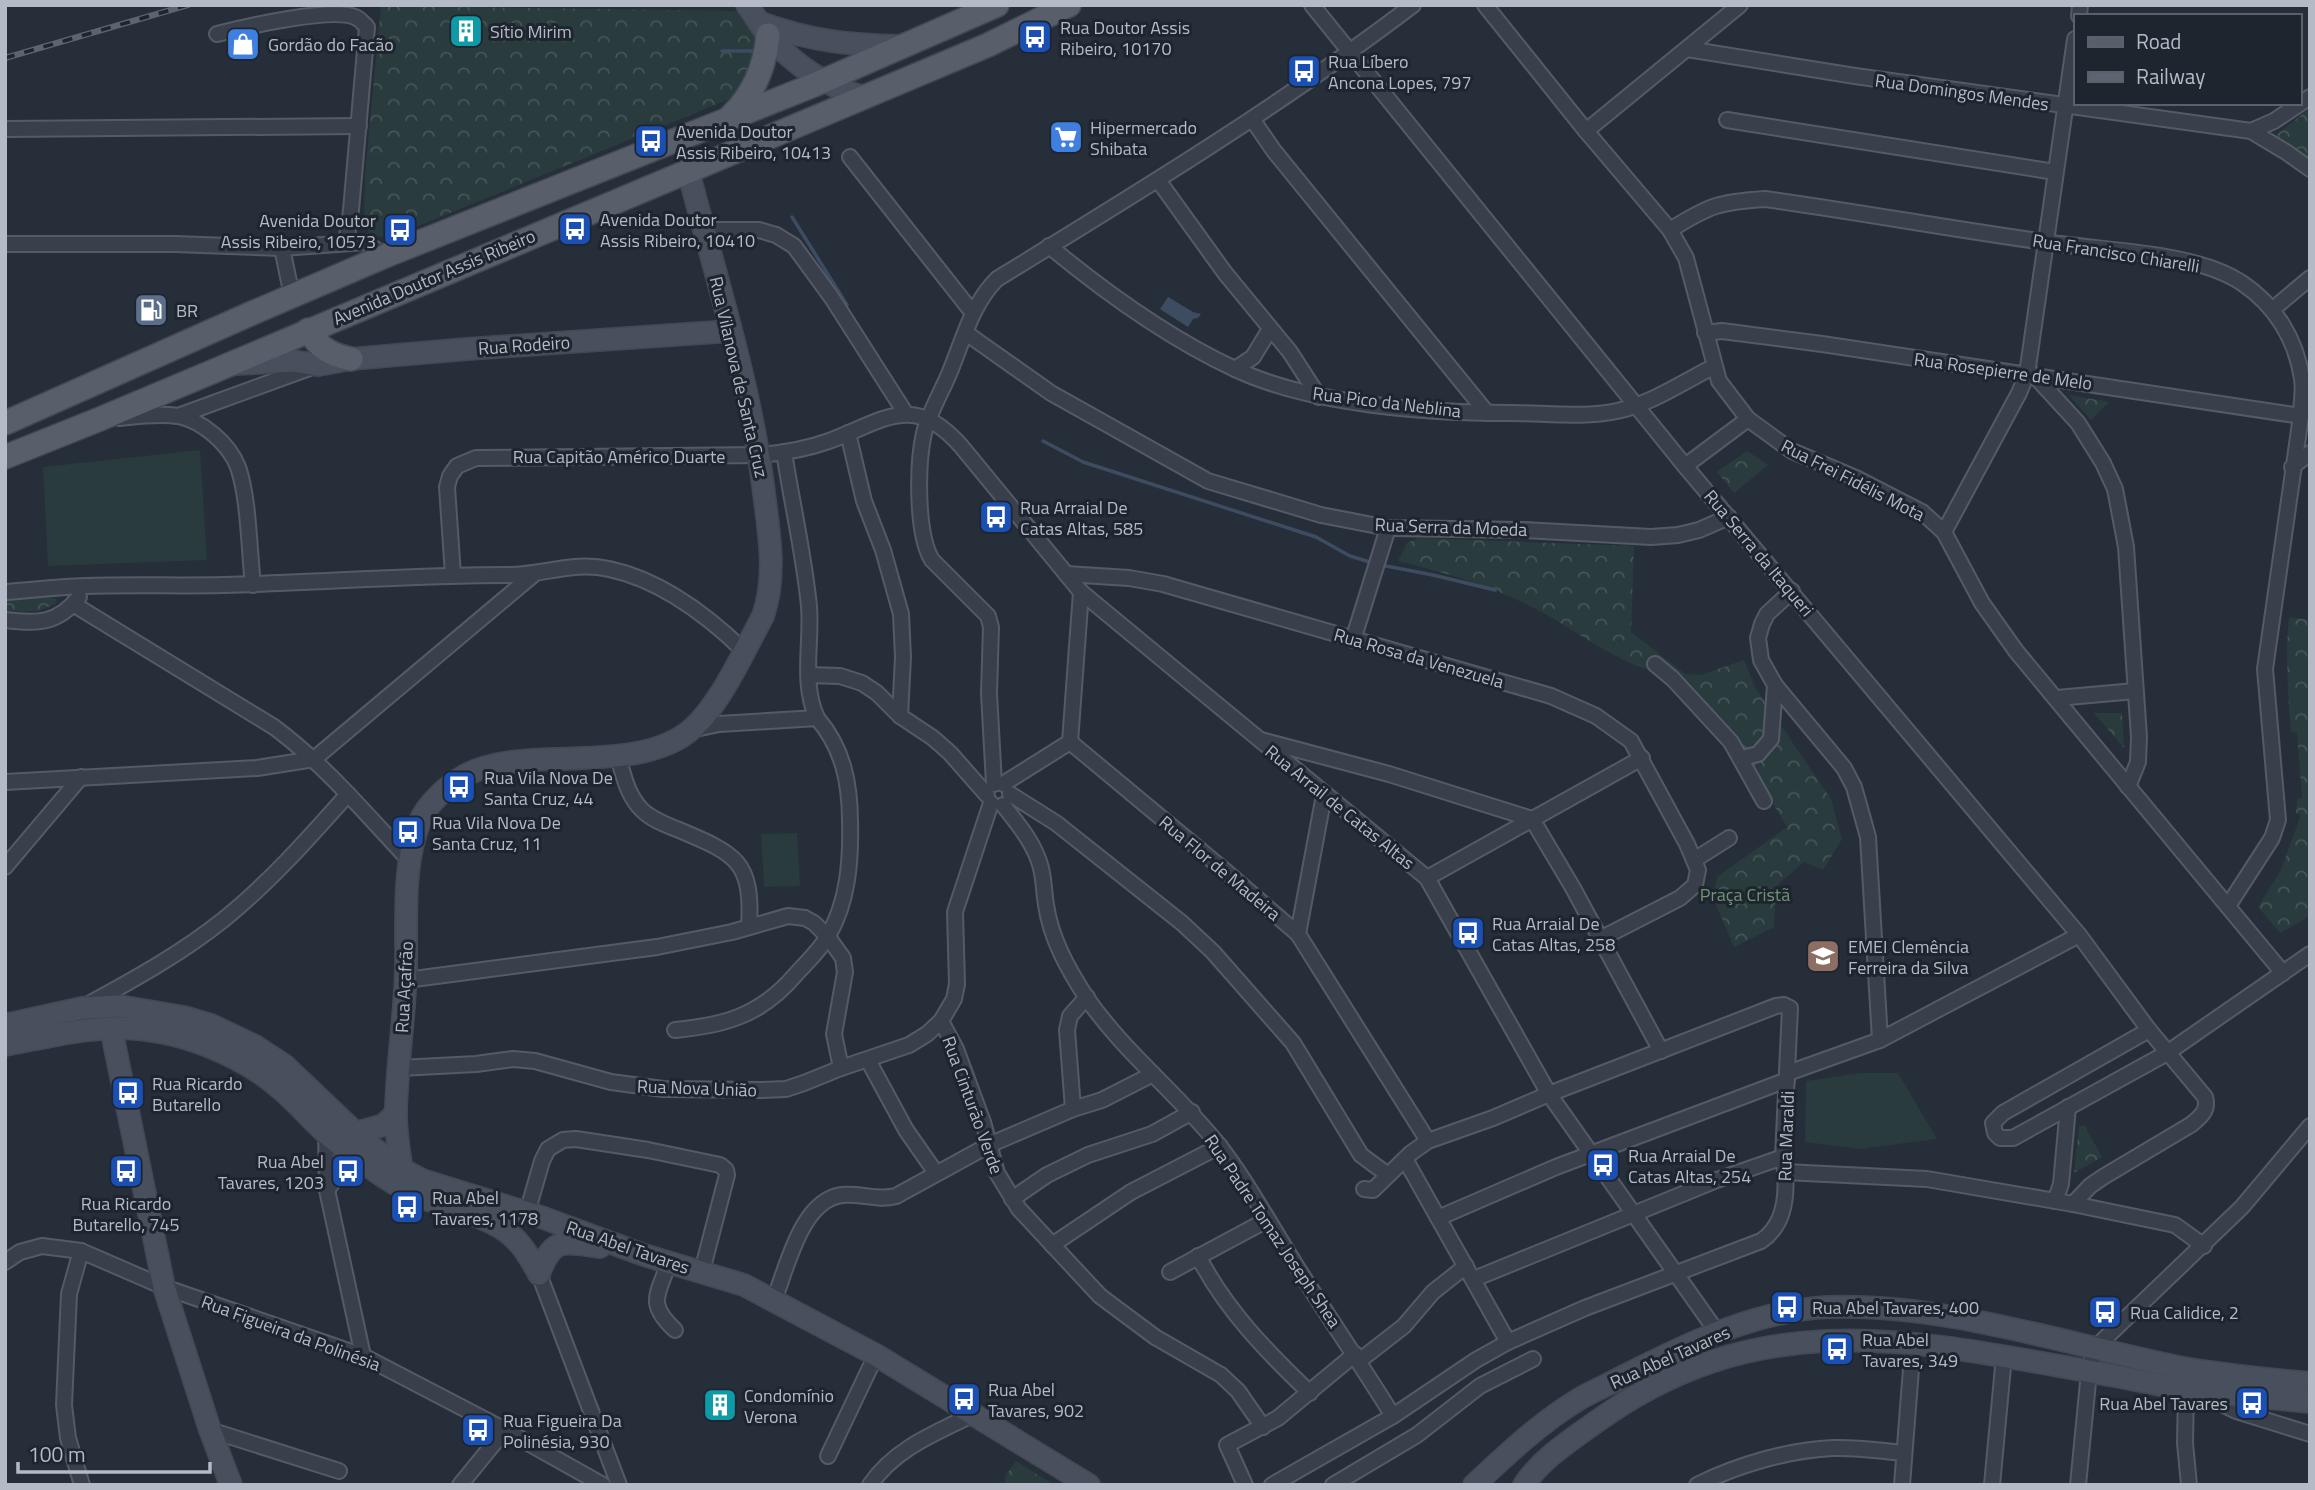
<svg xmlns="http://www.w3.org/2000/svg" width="2315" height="1490" viewBox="0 0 2315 1490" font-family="'Titillium Web',sans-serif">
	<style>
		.forest { fill: url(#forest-crowns) }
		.pitch { fill: #293b3c }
		.water { fill: #3d4c61 }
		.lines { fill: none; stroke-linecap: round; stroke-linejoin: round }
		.stream { stroke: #3d4c61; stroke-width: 3.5 }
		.street-casing { stroke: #555b66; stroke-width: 18 }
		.secondary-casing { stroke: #434954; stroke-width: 24 }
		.primary-casing { stroke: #434954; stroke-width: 26 }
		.street { stroke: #3a404b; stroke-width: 14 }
		.secondary { stroke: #48505d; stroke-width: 21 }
		.primary { stroke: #585f6a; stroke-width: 23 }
		.rail-casing { stroke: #5c6471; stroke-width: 6 }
		.rail { stroke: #1f252f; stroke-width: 3.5; stroke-dasharray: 10; stroke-linecap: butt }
		.labels { text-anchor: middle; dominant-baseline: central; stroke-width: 6; stroke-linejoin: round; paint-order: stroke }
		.poi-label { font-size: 18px; fill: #b5bbc6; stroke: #1f252f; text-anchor: start }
		.street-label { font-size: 18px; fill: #b5bbc6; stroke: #1f252f }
		.park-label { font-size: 18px; fill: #6f9478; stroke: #1f252f }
	</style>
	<defs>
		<pattern id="forest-crowns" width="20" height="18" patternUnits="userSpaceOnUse" patternTransform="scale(1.75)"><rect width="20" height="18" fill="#293b3c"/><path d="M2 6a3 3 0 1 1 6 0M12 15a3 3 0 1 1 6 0" fill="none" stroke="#465557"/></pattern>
	</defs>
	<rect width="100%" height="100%" fill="#262e3a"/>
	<g class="forest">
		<polygon points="381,6 742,11 757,38 763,65 737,96 391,237 370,236 364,221 365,175"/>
		<polygon points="2310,108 2310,160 2276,139 2275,136"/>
		<polygon points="2069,395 2109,402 2091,420"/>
		<polygon points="1747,451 1768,465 1734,493 1717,472"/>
		<path d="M1418 538 1634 546 1631 632 1685 674 1701 675 1744 660 1756 689 1831 799 1842 839 1823 870 1804 862 1776 886 1774 927 1734 947 1713 898 1717 877 1787 827 1726 726 1692 687C1679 689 1661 675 1648 670 1605 655 1570 626 1530 606 1489 585 1442 572 1398 561L1407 543Z"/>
		<polygon points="51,597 56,599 57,603 39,611 5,612 5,599 8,598"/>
		<path d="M2289 617 2310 620V916L2280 933 2258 907 2281 870 2301 815 2296 813 2297 799 2302 798 2297 733 2291 732C2288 694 2285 655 2289 617Z"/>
		<polygon points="2094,713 2122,713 2124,748"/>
		<polygon points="2084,1125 2102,1157 2074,1173 2079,1127"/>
		<polygon points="1016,1461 1054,1485 1004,1485 1006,1475"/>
	</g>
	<g class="pitch">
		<polygon points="200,450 207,560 48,566 43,467"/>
		<polygon points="797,833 800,886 764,887 761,834"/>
		<polygon points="1861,1073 1898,1073 1937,1139 1860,1149 1805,1142 1806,1081"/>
	</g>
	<polygon class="water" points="1168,297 1193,312 1201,314 1198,318 1193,319 1188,327 1160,309"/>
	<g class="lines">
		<g class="stream">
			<polyline points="722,51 755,51"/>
			<polyline points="792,217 847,305"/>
			<polyline points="1043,441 1083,462 1316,537 1350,556 1373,563"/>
			<polyline points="1381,565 1433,575 1495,590"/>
		</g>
		<g class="street-casing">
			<g id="street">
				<path d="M1312 5 1685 466 2079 935 2149 1030 2205 1097C2209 1110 2201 1116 2192 1124L2103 1177 2090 1186 2073 1204"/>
				<polyline points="1485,5 1586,131 1670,230 1686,258 1719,381 1748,419 1792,451 1856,478 1922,512 1944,532 1982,603 2016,651 2283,973"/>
				<polyline points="2079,16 2080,5"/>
				<path d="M217 34C244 27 331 7 355 17 360 19 363 23 367 27L351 210 346 242"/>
				<polyline points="1687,49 1855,76 2251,131 2286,152 2310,169"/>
				<polyline points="1252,119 1274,151 1487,413"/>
				<polyline points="1727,120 2055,172"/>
				<polyline points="5,129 359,126"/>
				<polyline points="1586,131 1740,5"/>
				<polyline points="2251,131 2274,121 2310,97"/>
				<polyline points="850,157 972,312"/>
				<polyline points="1158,180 1225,273 1290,352 1319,397"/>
				<polyline points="704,230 759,230 776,235 794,246 832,298 906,414"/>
				<path d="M1670 230C1710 205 1719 202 1765 199 1859 212 1951 229 2045 242 2102 251 2194 251 2242 283 2275 305 2296 339 2302 379 2304 390 2301 404 2301 416L2265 669 2278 820 2272 838 2228 906"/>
				<polyline points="5,244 175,244 282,248 365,242 385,256"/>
				<path d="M1049 246C1106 293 1168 338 1235 369 1311 405 1427 413 1511 413 1544 413 1585 418 1617 411 1651 404 1683 382 1713 367"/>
				<polyline points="282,248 292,296"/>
				<polyline points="2273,309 2310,278"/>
				<polyline points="966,333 1051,393 1208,481 1321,515 1388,528 1523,530 1651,537 1678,535 1699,530 1729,517"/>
				<polyline points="1705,333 1722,331 1822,344 2301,416"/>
				<polyline points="1235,369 1253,357 1270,329"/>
				<polyline points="2034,375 2078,423 2103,463 2115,489 2126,547 2139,737 2138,762 2128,787"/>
				<polyline points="178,416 315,366"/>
				<path d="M119 418C138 416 159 413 178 416 203 421 229 444 238 467 249 499 249 550 253 585"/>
				<polyline points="848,433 864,501 883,550 901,614 903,657 900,716"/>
				<path d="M784 452C792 504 804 555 809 606 812 643 801 683 817 718"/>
				<polyline points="1685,466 1748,419"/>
				<polyline points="2292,467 2310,453"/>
				<polyline points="1944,532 2019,393 2027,374 2075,39"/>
				<polyline points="1066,574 1129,578 1163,584 1551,696 1596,716 1631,741 1687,844 1698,870 1695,885 1680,898 1600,939"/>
				<path d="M453 575 447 487 450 476 457 466 476 458 760 455C783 453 807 449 829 441 883 421 913 391 961 446L1081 592 1427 878 1549 1094 1717 1332"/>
				<polyline points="1792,591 1767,614 1762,624 1758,638 1761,660 1775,685 1844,768 1854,787 1868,837 1880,1040"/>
				<path d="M5 592C32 590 58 587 85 586 141 584 198 587 255 584 340 581 425 575 510 575 544 575 574 561 609 569 661 580 707 615 744 651"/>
				<path d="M73 604 274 727C325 765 366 814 409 860"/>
				<path d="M5 620C37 624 58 624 79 597"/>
				<polyline points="1353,640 1388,528"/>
				<polyline points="1655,664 1673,679 1731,742 1764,801"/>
				<polyline points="809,675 840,676 862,683 877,693 900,716 933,738 950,753 987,795"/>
				<polyline points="2057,698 2135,691"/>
				<polyline points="1261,740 1389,774 1532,819 1573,888 1661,1051"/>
				<polyline points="1070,742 1224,870 1298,934 1428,1141"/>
				<polyline points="1070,742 1081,592"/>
				<path d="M618 757C624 776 627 795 642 810 652 820 667 825 679 830 736 854 753 861 749 927"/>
				<polyline points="1742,758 1758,754 1771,739 1775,685"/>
				<polyline points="5,782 257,768 314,759 533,575"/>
				<path d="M994 784 989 693 991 627 988 616 932 560C916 534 917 464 924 433 929 413 941 393 949 374 963 341 971 305 997 279 1139 192 1280 106 1413 5"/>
				<polyline points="1003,784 1070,742"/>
				<polyline points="1010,794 1056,823 1182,923 1213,952 1293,1043 1361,1155 1388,1175"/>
				<path d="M1003 805C1018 824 1035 844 1041 868 1044 880 1044 893 1046 905 1051 939 1068 969 1086 997 1123 1051 1176 1092 1217 1143 1245 1178 1271 1226 1295 1264 1327 1315 1361 1364 1393 1416"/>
				<polyline points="1694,860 1729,838"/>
				<polyline points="5,867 81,777"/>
				<polyline points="1427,878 1642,758"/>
				<polyline points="1298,934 1324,795"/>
				<polyline points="406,980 657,947 732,932 788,916 805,918 814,923 828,937 843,958 845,972 834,1034 841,1068"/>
				<path d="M87 1005C133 980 182 953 223 920 269 883 309 838 348 794"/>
				<polyline points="941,1021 956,1049 983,1122 997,1173 1019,1209 1100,1296 1155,1337 1221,1375 1238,1391 1263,1427"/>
				<path d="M675 1030C696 1028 718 1025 738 1017 762 1008 781 992 797 973 808 961 820 950 828 936 848 902 851 861 850 822 850 783 843 748 817 718L719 724 691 730"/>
				<polyline points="2149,1030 2003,1113 1993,1123 1995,1133 2000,1138 2013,1138 2167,1053 2310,954"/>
				<polyline points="868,1060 906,1130 936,1173"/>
				<polyline points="400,1068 476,1064 513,1059 535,1061 611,1082 663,1089 762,1090 786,1089 804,1083 841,1068 909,1045 927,1034 941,1021 954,999 957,984 955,912 991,803"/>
				<polyline points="1788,1073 1880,1040 2079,935"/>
				<polyline points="1073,1109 1067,1030 1070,1016 1087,997"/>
				<polyline points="326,1127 327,1190 363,1356"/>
				<polyline points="1405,1159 1508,1342"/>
				<polyline points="1785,1172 1927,1179 2073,1204 2175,1225 2204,1246"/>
				<polyline points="327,1190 353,1155"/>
				<polyline points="1012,1199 1047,1175 1088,1155 1152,1134 1192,1112"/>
				<polyline points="2055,1201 2061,1184 2068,1107"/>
				<polyline points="527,1213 542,1161 548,1149 563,1140 576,1139 648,1150 720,1165 726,1170 727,1175 702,1271"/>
				<polyline points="1438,1218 1556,1167 1787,1080"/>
				<polyline points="1052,1245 1131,1192 1220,1146"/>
				<polyline points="81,1251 69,1294 64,1405 68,1438 82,1485"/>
				<path d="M1198 1256C1226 1310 1266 1351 1310 1393"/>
				<polyline points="5,1262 20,1252 42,1246 81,1251 164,1287 363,1356 505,1430 603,1485"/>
				<path d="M669 1262C658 1295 646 1303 675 1330"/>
				<polyline points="1170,1272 1267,1220"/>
				<polyline points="539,1274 619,1485"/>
				<polyline points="1474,1279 1717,1180 1783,1157"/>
				<path d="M774 1300C787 1268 801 1200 842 1195 860 1193 878 1201 896 1196L989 1145 1073 1109 1102 1100 1153 1074"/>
				<polyline points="1359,1361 1404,1326 1433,1292 1466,1266"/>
				<polyline points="2186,1389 2185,1443 2189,1485"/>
				<polyline points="2206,1396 2236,1411 2310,1434"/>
				<polyline points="210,1430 339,1471"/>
				<polyline points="828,1456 876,1355"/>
				<polyline points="460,1485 505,1430"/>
				<path d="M870 1485C895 1448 936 1433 974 1414"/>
				<polyline points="1245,1485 1227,1445 1278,1418 1355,1354"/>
				<path d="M1272 1485 1393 1416 1476 1360 1508 1342 1585 1308 1761 1241C1788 1223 1788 1187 1783 1157L1790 1008 1784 1005 1776 1006 1549 1094 1493 1118 1428 1141 1411 1153 1373 1190 1364 1189"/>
				<polyline points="1333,1485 1417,1435 1480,1386 1533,1359"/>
				<path d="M1697 1485C1737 1465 1788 1450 1833 1448 1857 1447 1881 1451 1904 1453"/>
				<polyline points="1902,1485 1913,1343"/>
				<polyline points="1992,1485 2004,1356"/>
				<polyline points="2078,1485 2089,1372 2095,1348 2242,1207 2310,1126"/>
			</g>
		</g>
		<g class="secondary-casing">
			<g id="secondary">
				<path d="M747 5C755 15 761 28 770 37 795 66 827 86 863 97"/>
				<path d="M761 23C810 41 850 45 901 46"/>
				<polyline points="235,364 293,361 318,365 351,359 467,349 731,331"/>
				<polyline points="5,1025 82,1008 119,1006 184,1017 211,1025 255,1046 284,1065 364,1141 401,1169 422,1180 541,1217 644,1255 744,1285 876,1355 1089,1485"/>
				<polyline points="111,1028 164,1287 210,1430 231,1485"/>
				<path d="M5 1045C83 1030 131 1016 208 1046 233 1056 256 1068 277 1086 295 1100 309 1118 327 1134 351 1154 377 1174 404 1189 435 1207 481 1212 507 1232 522 1243 530 1258 539 1274"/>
				<polyline points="355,1133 384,1125 396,1113"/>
				<path d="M404 1189C402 1164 395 1136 396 1111 397 1063 405 1016 406 968 407 922 402 864 420 821 428 803 447 786 464 776 491 761 526 760 556 759 600 757 659 759 693 728 721 703 745 649 763 616 776 578 770 540 765 501 752 388 716 279 688 170"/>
				<path d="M539 1274C553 1236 564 1242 600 1247"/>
				<path d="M1474 1485C1507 1454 1542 1421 1581 1398 1595 1390 1610 1384 1624 1376 1687 1344 1756 1310 1829 1307 1943 1303 2066 1344 2178 1367 2221 1375 2266 1379 2310 1383"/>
				<path d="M1524 1485C1541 1459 1571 1440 1596 1422 1766 1299 1926 1343 2115 1376 2143 1381 2171 1388 2199 1391 2236 1396 2273 1398 2310 1402"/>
			</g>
		</g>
		<g class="primary-casing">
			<g id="primary">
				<path d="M731 116C754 94 765 67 768 35"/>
				<path d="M308 330C319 348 331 355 351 359"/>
				<polyline points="5,423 250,314 385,256 814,85 997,5"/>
				<polyline points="5,457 100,419 988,45 1069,5"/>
			</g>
		</g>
		<use href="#street" class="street"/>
		<use href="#secondary" class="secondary"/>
		<use href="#primary" class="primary"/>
		<g class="rail-casing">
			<polyline id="rail" points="5,58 188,5"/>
		</g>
		<use href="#rail" class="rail"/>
	</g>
	<defs>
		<g id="building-square" transform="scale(1.75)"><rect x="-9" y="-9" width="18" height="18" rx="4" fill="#0f9aa8" stroke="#1f252f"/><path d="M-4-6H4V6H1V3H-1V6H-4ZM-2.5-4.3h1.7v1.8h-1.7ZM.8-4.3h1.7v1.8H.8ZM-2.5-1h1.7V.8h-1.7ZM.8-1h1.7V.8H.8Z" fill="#fff"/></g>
		<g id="bus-square" transform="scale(1.75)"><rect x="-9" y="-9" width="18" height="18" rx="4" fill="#1a4fb4" stroke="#1f252f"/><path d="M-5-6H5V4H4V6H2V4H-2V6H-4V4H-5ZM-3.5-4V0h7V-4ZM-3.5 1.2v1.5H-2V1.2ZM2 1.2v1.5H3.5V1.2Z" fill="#fff"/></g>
		<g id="shop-square" transform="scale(1.75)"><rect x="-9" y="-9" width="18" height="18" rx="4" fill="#3f7fe0" stroke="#1f252f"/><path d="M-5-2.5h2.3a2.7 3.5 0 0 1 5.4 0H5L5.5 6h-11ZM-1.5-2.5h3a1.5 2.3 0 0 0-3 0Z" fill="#fff"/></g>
		<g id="supermarket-square" transform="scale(1.75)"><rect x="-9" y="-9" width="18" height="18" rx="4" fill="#3f7fe0" stroke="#1f252f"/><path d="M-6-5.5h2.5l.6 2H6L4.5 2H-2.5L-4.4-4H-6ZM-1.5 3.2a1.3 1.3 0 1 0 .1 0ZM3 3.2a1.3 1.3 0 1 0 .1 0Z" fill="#fff"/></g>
		<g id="fuel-square" transform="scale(1.75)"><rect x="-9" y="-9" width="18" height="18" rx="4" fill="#5c6f8a" stroke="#1f252f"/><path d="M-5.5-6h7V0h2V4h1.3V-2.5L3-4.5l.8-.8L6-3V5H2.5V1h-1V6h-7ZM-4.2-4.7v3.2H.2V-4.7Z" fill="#fff"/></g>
		<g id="school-square" transform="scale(1.75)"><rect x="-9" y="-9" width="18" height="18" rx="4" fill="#8d6e63" stroke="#1f252f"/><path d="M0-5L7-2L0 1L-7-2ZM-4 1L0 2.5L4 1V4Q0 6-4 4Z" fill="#fff"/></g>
	</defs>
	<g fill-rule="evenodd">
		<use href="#building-square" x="466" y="31"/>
		<use href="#bus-square" x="1035" y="37"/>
		<use href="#shop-square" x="243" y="44"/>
		<use href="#bus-square" x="1304" y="71"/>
		<use href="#supermarket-square" x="1066" y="137"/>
		<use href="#bus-square" x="651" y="141"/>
		<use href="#bus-square" x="575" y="229"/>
		<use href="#bus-square" x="400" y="230"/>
		<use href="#fuel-square" x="151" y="310"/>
		<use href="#bus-square" x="996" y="517"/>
		<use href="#bus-square" x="459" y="787"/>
		<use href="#bus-square" x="408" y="832"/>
		<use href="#bus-square" x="1468" y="933"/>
		<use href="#school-square" x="1823" y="956"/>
		<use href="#bus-square" x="128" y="1093"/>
		<use href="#bus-square" x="1603" y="1165"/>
		<use href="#bus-square" x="126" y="1171"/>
		<use href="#bus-square" x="348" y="1171"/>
		<use href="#bus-square" x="407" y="1207"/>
		<use href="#bus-square" x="1787" y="1307"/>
		<use href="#bus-square" x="2105" y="1312"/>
		<use href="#bus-square" x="1837" y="1349"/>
		<use href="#bus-square" x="964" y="1399"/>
		<use href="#bus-square" x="2252" y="1403"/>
		<use href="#building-square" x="720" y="1405"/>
		<use href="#bus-square" x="478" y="1430"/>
	</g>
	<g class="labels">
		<g class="poi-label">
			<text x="1060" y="27">Rua Doutor Assis<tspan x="1060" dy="21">Ribeiro, 10170</tspan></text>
			<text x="490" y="31">Sítio Mirim</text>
			<text x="268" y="44">Gordão do Facão</text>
			<text x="1328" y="61">Rua Líbero<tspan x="1328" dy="21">Ancona Lopes, 797</tspan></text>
			<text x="1090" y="127">Hipermercado<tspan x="1090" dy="21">Shibata</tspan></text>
			<text x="676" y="131">Avenida Doutor<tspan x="676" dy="21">Assis Ribeiro, 10413</tspan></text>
			<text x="600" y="219">Avenida Doutor<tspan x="600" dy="21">Assis Ribeiro, 10410</tspan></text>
			<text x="376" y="220" text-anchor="end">Avenida Doutor<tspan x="376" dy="21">Assis Ribeiro, 10573</tspan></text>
			<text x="176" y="310">BR</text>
			<text x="1020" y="507">Rua Arraial De<tspan x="1020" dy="21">Catas Altas, 585</tspan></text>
			<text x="484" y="777">Rua Vila Nova De<tspan x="484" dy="21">Santa Cruz, 44</tspan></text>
			<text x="432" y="822">Rua Vila Nova De<tspan x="432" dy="21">Santa Cruz, 11</tspan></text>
			<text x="1492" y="923">Rua Arraial De<tspan x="1492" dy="21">Catas Altas, 258</tspan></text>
			<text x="1848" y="946">EMEI Clemência<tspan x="1848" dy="21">Ferreira da Silva</tspan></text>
			<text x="152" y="1083">Rua Ricardo<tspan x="152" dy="21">Butarello</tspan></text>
			<text x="1628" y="1155">Rua Arraial De<tspan x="1628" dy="21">Catas Altas, 254</tspan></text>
			<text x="324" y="1161" text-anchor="end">Rua Abel<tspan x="324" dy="21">Tavares, 1203</tspan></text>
			<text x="432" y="1197">Rua Abel<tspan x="432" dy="21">Tavares, 1178</tspan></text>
			<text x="126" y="1203" text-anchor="middle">Rua Ricardo<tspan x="126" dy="21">Butarello, 745</tspan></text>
			<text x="1812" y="1307">Rua Abel Tavares, 400</text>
			<text x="2130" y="1312">Rua Calidice, 2</text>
			<text x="1862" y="1339">Rua Abel<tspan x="1862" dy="21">Tavares, 349</tspan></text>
			<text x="988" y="1389">Rua Abel<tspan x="988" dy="21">Tavares, 902</tspan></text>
			<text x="744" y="1395">Condomínio<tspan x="744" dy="21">Verona</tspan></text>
			<text x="2228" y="1403" text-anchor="end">Rua Abel Tavares</text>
			<text x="503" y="1420">Rua Figueira Da<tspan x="503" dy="21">Polinésia, 930</tspan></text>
		</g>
		<g class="street-label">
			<text transform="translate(1962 92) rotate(8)">Rua Domingos Mendes</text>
			<text transform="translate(2116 253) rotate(9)">Rua Francisco Chiarelli</text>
			<text transform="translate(434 277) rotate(-23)">Avenida Doutor Assis Ribeiro</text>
			<text transform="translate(524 345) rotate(-4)">Rua Rodeiro</text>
			<text transform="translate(2003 371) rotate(8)">Rua Rosepierre de Melo</text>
			<text transform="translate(739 377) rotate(77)">Rua Vilanova de Santa Cruz</text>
			<text transform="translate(1387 402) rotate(7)">Rua Pico da Neblina</text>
			<text x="619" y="456">Rua Capitão Américo Duarte</text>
			<text transform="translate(1853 480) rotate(27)">Rua Frei Fidélis Mota</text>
			<text transform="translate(1451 527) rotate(2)">Rua Serra da Moeda</text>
			<text transform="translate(1759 553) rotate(50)">Rua Serra da Itaqueri</text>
			<text transform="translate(1419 658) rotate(16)">Rua Rosa da Venezuela</text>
			<text transform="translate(1340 807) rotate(39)">Rua Arrail de Catas Altas</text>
			<text transform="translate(1220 868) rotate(40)">Rua Flor de Madeira</text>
			<text transform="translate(404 987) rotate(-87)">Rua Açafrão</text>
			<text transform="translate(697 1088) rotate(2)">Rua Nova União</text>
			<text transform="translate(973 1105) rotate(70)">Rua Cinturão Verde</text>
			<text transform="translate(1786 1136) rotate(-88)">Rua Maraldi</text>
			<text transform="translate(1273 1231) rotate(56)">Rua Padre Tomaz Joseph Shea</text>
			<text transform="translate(628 1247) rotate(19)">Rua Abel Tavares</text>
			<text transform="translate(291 1333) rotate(20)">Rua Figueira da Polinésia</text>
			<text transform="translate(1670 1357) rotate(-24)">Rua Abel Tavares</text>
		</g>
		<g class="park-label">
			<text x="1745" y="894">Praça Cristã</text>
		</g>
	</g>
	<rect width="2315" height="1490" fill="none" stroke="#b5bbc6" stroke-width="14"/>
	<rect x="2074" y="14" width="228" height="91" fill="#1f252f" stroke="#5b616b" stroke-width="2"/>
	<rect x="2088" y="37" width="35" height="10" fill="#585f6a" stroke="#5b616b" stroke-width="2"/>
	<text x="2136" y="49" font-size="21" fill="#b5bbc6">Road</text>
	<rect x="2088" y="72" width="35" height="10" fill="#5c6471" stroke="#5b616b" stroke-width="2"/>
	<text x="2136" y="84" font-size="21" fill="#b5bbc6">Railway</text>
	<path d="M18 1462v10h192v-10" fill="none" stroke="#b5bbc6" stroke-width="3.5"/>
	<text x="28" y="1462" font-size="21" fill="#b5bbc6" stroke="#1f252f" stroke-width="5" paint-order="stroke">100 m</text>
</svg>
